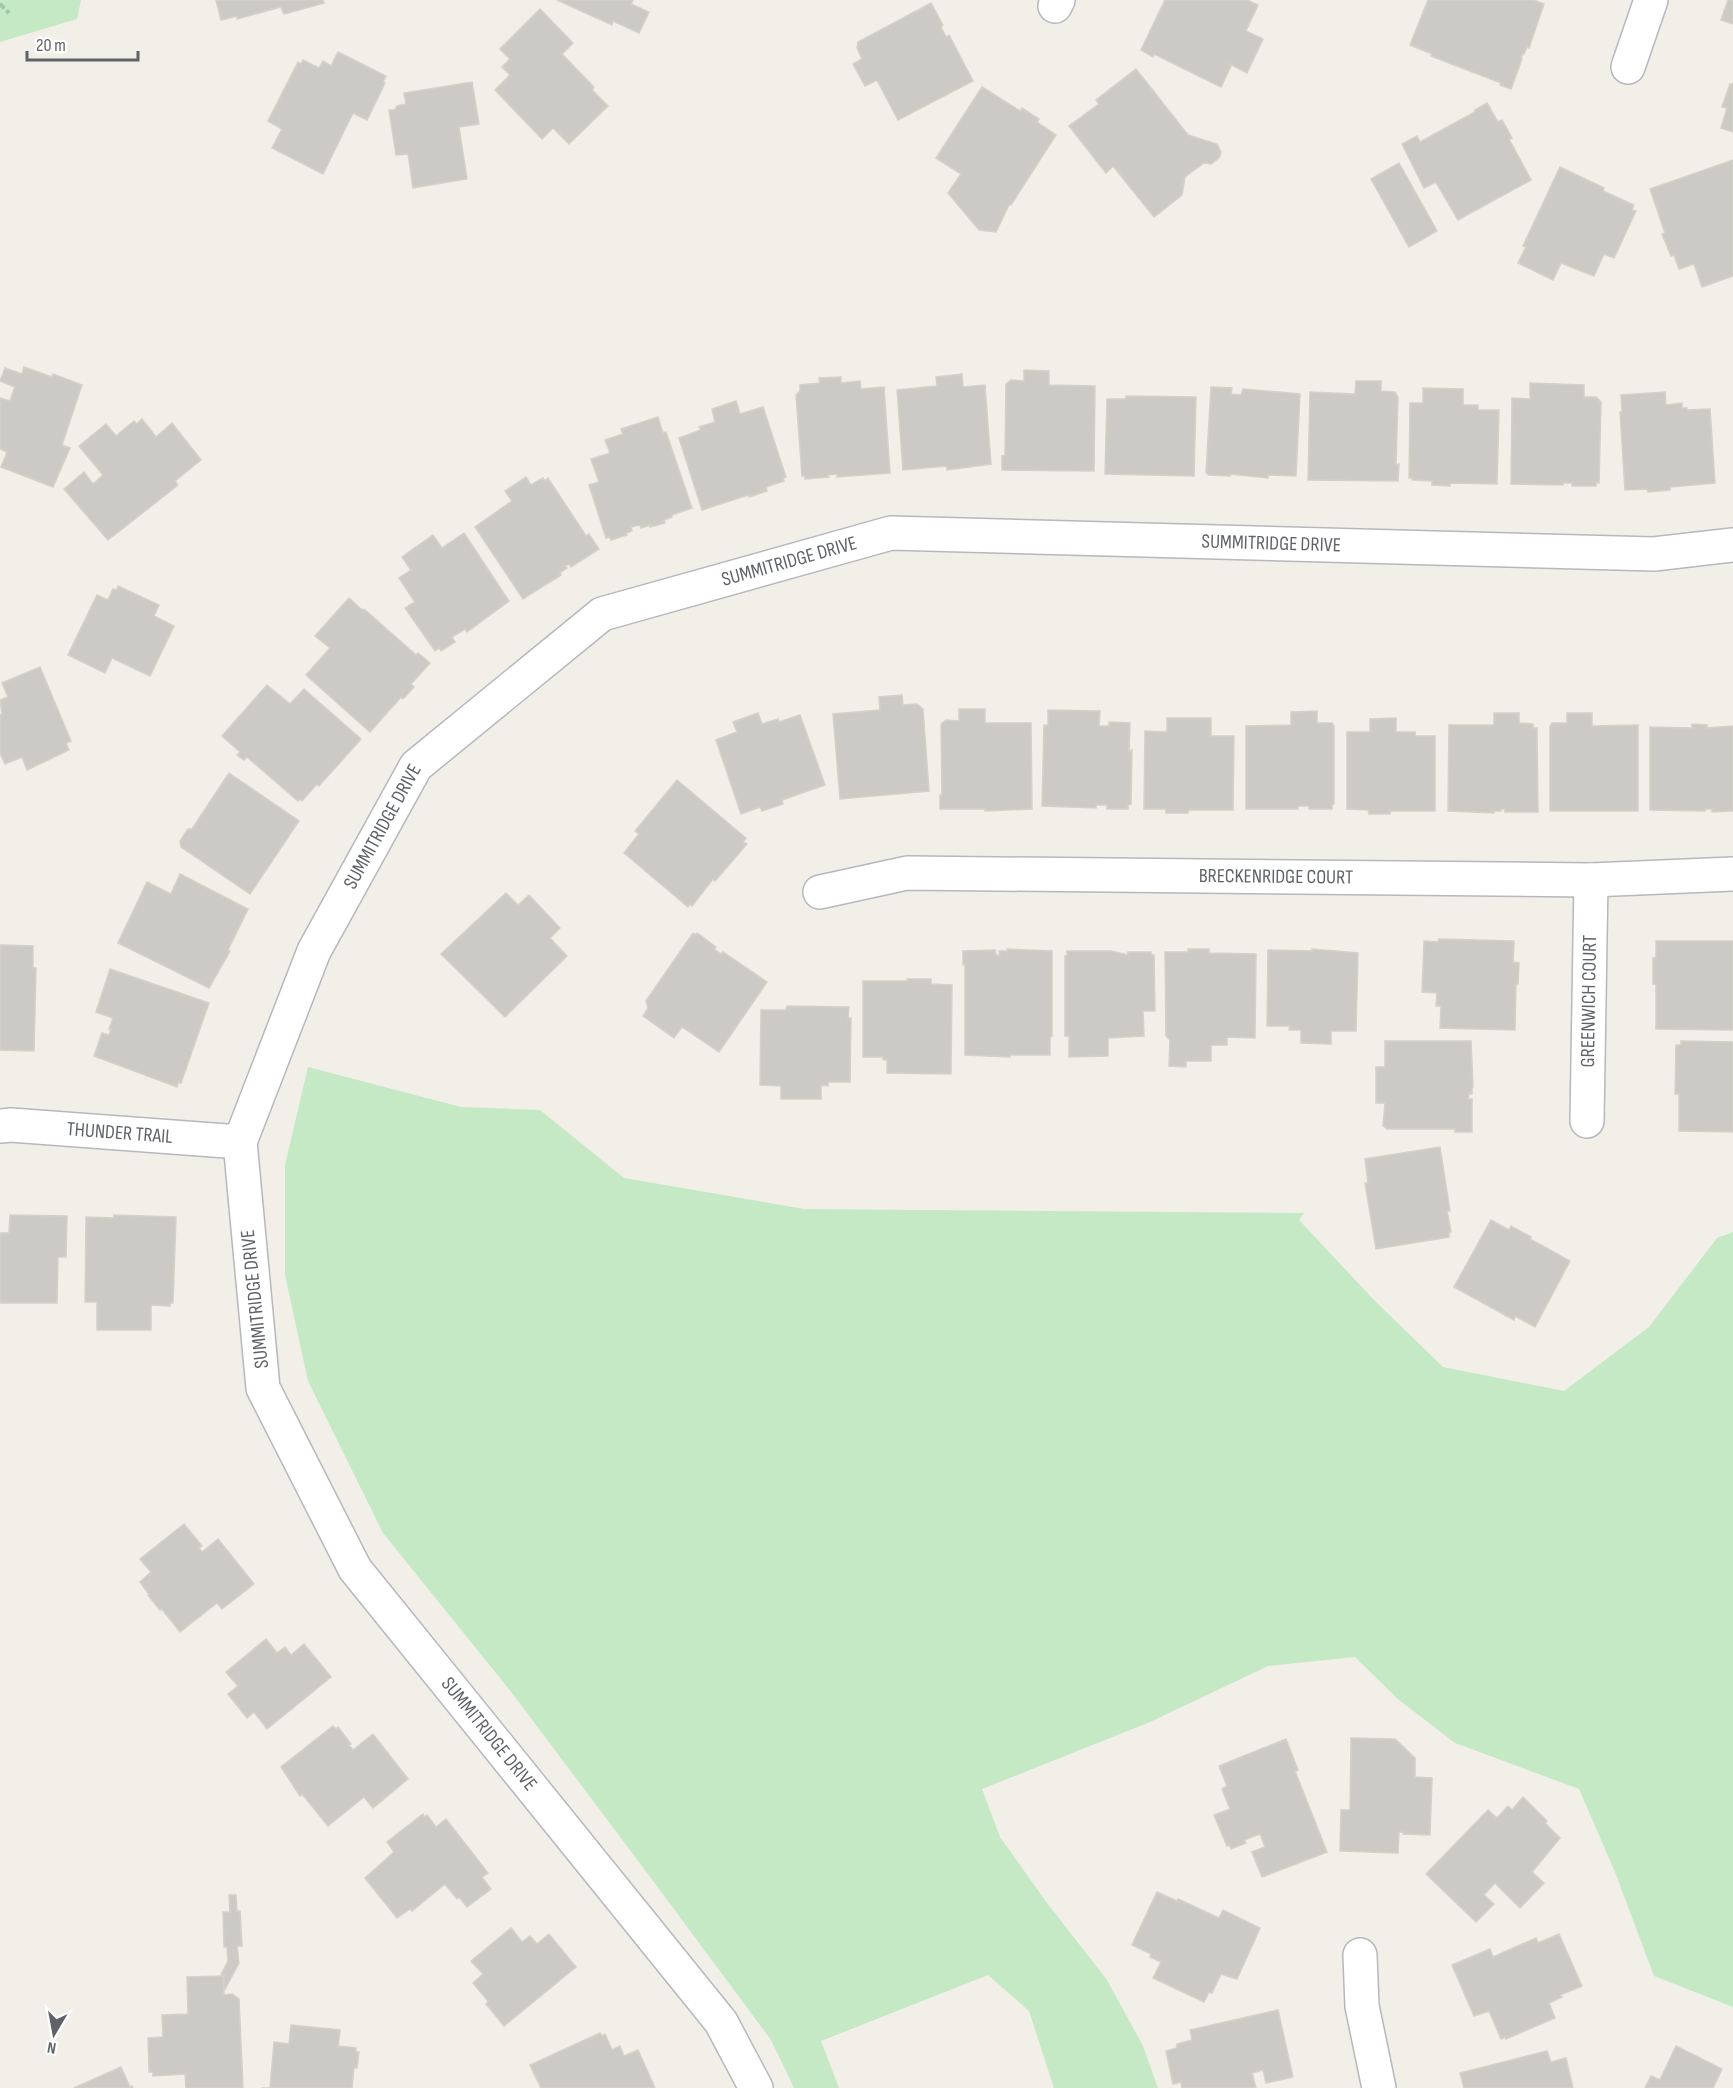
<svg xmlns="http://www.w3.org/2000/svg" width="1733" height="2088" viewBox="0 0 1733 2088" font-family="'Sofia Sans Condensed',sans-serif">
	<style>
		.green { fill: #c5e8c5 }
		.building { fill: #cccac5; stroke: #d6d1c6; stroke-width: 1.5 }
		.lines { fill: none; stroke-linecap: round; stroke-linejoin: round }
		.minor-casing { stroke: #b5b8bc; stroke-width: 36 }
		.path { stroke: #9cc7a9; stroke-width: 4; stroke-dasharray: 6 3; stroke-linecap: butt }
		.minor { stroke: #fff; stroke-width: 33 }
		.labels { text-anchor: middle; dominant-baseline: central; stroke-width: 4.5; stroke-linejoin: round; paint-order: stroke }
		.street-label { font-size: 20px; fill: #5f6368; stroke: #fff }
	</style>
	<rect width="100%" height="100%" fill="#f1efe8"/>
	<g class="green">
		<polygon points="0,0 81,0 77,19 0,42"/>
		<polygon points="308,1067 461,1107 540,1110 624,1178 804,1209 1304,1213 1299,1220 1374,1300 1443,1367 1564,1391 1649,1327 1717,1238 1733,1232 1733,2007 1654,1976 1615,1872 1579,1789 1455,1743 1399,1700 1355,1657 1268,1666 1150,1722 982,1789 1000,1837 1047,1903 1107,1980 1143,2046 1158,2088 1054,2088 1029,2011 988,1975 821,2041 839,2088 794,2088 771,2040 645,1870 512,1693 383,1533 308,1381 285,1275 285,1165"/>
	</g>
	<g class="building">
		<polygon points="216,0 323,0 324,3 284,14 281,7 237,19 237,16 221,20"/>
		<polygon points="557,0 633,0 631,4 649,12 639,33 613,21 612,25"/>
		<polygon points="1165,0 1247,0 1258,5 1246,31 1263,39 1247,73 1230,64 1231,66 1221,87 1154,54 1153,57 1141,50"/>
		<polygon points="1428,0 1533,0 1544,4 1529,48 1527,47 1524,54 1523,53 1521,58 1522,59 1511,89 1500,85 1501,83 1431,56 1432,54 1410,45"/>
		<polygon points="1728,0 1733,0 1733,24 1721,20"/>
		<polygon points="931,3 943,25 941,27 946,37 949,35 973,81 898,120 877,80 865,86 853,64 862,59 857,48 858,42"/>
		<polygon points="540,9 573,43 562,54 594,87 592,90 608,106 569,144 553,128 542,139 495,90 510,75 502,67 510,59 500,49"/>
		<polygon points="338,52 386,76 383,82 385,83 367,120 353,113 323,174 272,148 282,129 268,121 298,62 301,64 303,60 319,68 323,61 331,66"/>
		<polygon points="1136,69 1188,135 1217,144 1221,152 1219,158 1211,164 1204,163 1185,177 1182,195 1154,217 1113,166 1106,173 1069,126 1099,104 1096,100"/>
		<polygon points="472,82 479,124 459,127 467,179 413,188 408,154 396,155 389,110 395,110 397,106 406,104 404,93"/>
		<polygon points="1733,82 1733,132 1721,128 1727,108 1722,107 1730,84 1732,85"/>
		<polygon points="982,87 1020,111 1022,108 1039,119 1037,122 1056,135 1011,205 1009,205 996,232 979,230 948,193 961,174 936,158"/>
		<polygon points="1487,103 1498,122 1502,120 1512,138 1509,139 1531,180 1458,220 1436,182 1424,188 1402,144 1417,136 1420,142 1475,112 1475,110"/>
		<polygon points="1733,160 1733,276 1702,287 1694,264 1679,269 1674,255 1671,256 1662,234 1665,233 1650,189"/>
		<polygon points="1399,163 1437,231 1409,247 1371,179"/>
		<polygon points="1560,167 1604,188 1603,191 1634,205 1632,210 1636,211 1614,258 1604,254 1594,276 1561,263 1553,280 1518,263 1526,247 1523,246"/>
		<polygon points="24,367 52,377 53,374 82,385 62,445 70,448 53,487 1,467 7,452 0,449 0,398 10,401 15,387 0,381 5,368 22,374"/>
		<polygon points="1024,370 1049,371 1049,385 1095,386 1094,471 1002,470 1002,456 1005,455 1006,384 1011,380 1024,381"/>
		<polygon points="962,374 963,387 985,385 991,464 947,470 947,466 903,470 897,390 937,386 936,377"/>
		<polygon points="841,377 841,383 860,381 861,389 884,387 890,473 837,477 837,474 828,475 829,477 805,479 805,476 802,476 796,395 800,391 800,385 820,383 819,378"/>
		<polygon points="1356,381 1381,381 1381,391 1395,392 1398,397 1396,465 1399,464 1398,481 1308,480 1310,392 1355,394"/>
		<polygon points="1530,383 1584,385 1584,397 1596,397 1601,402 1599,483 1596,483 1596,486 1572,486 1572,483 1563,483 1563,485 1511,484 1512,398 1530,399"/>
		<polygon points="1211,387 1232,388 1231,394 1241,395 1243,389 1300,394 1296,476 1268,475 1268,478 1230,474 1230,476 1209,475 1206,473"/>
		<polygon points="1423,388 1463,389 1463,405 1478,405 1478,410 1499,410 1497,484 1450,483 1450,486 1432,485 1432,481 1412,480 1412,478 1409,478 1410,403 1423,403"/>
		<polygon points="1665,392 1666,405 1682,403 1682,408 1687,408 1687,410 1710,409 1715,483 1670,487 1670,490 1648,492 1647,489 1625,490 1620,412 1622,412 1621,395"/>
		<polygon points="1126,396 1196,397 1194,476 1105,474 1107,399 1126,399"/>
		<polygon points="736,401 740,414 763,407 786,477 783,478 784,481 766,487 767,491 749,497 748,495 702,510 679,438 701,430 699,427 715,422 712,409"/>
		<polygon points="658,417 663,433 666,432 692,508 672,515 672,517 664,520 665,523 650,527 650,525 641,528 640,525 631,527 632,531 626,533 627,535 611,540 610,537 606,538 589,485 599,482 591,459 610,453 605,440 623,434 621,429"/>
		<polygon points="142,419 156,437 172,423 201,460 175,481 178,485 108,540 64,489 84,472 93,484 103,475 79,446 106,424 116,436 134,421 137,424"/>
		<polygon points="526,477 531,485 543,478 545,481 548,478 586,536 589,534 599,549 571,567 569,564 565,566 567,568 560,573 561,575 523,599 475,527 512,501 505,491"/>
		<polygon points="464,533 509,601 467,632 465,629 452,637 455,642 441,651 439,648 435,651 405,608 415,602 399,578 411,570 402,557 433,535 442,548"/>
		<polygon points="118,586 159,605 154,616 174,626 150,676 112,658 105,673 68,655 97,595 108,600 113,589 117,590"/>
		<polygon points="349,598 361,609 365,610 416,655 418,653 430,663 411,684 414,687 403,699 401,697 370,732 306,675 330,648 315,636"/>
		<polygon points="40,667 71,741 66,743 69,750 27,770 22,757 5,764 0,753 0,715 2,714 0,700 8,697 2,683"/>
		<polygon points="267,685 290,704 304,689 361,739 319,786 317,784 302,801 300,799 298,801 247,757 244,760 237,755 240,752 222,736"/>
		<polygon points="902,695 903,705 917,704 923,709 929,791 840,799 833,714 880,710 879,697"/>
		<polygon points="959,709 985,709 985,723 1031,723 1032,809 985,811 985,809 940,809 940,795 942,795 941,724 946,720 959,721"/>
		<polygon points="1048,710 1100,711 1099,726 1109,726 1109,722 1130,723 1129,751 1132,750 1131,804 1128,805 1128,809 1107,809 1107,805 1096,805 1096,808 1042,806 1044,725 1048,725"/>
		<polygon points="1317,711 1317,723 1332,723 1334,726 1334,804 1332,804 1332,809 1309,809 1309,806 1298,806 1298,809 1246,809 1246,726 1291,725 1291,712"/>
		<polygon points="758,713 762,724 778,719 779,722 800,715 825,785 782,800 783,804 762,811 760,807 741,814 716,740 737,732 733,722"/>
		<polygon points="1494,713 1519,713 1519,723 1533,724 1533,728 1537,728 1538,812 1505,812 1505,809 1501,809 1501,811 1494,811 1494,813 1448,811 1449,725 1494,725"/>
		<polygon points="1567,713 1592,713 1592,726 1638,725 1638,811 1550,811 1550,727 1552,723 1567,723"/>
		<polygon points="1167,718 1211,718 1211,736 1234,736 1233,810 1189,810 1188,813 1166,813 1166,809 1144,809 1145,731 1167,732"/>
		<polygon points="1396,718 1396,732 1415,732 1415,736 1435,736 1435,811 1390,811 1390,814 1369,814 1368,810 1347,809 1347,732 1370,732 1370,719"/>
		<polygon points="1692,724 1707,725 1707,728 1733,726 1733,811 1712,812 1712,809 1705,809 1705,811 1650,810 1650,727 1692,728"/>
		<polygon points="229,773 299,821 250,894 181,847 180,841 188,829 192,829"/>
		<polygon points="677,780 746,838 743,842 747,844 715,881 713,879 692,906 690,904 688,907 624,853 639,834 635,831"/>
		<polygon points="180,874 248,909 228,950 230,951 209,988 118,943 147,882 171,894"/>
		<polygon points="506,893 518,905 529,895 560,928 550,938 567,956 505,1017 441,954"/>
		<polygon points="693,933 696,935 697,933 716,947 714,949 721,954 723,952 767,982 719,1052 682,1027 674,1038 643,1016 648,1008 646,1001"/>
		<polygon points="1439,939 1514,941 1513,962 1519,963 1518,984 1516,984 1515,1030 1440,1028 1441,1006 1436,1006 1437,993 1422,992 1424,941 1438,942"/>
		<polygon points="1656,941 1733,941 1733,1030 1656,1029 1656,984 1653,984 1653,958 1656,958"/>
		<polygon points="0,945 33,946 33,968 36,968 34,1051 0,1050"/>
		<polygon points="1007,949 1052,951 1052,1036 1050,1037 1050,1055 1010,1055 1010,1057 965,1055 965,965 963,965 963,951 995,950 996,955 1000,955 999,951 1007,951"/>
		<polygon points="1188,949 1209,949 1209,953 1256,954 1255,1038 1227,1037 1227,1045 1211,1045 1211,1061 1186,1061 1186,1067 1169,1066 1170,1040 1166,1036 1165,952 1188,952"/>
		<polygon points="1312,949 1358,953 1356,1031 1331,1031 1331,1044 1301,1043 1301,1030 1289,1030 1290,1026 1267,1026 1268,950 1313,951"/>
		<polygon points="1067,951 1111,951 1128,955 1128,952 1151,952 1151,955 1154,955 1155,1011 1143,1011 1144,1036 1108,1038 1108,1056 1069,1057 1069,1036 1065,1036 1065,956 1067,956"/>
		<polygon points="110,969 209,1003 181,1083 178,1082 177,1087 94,1056 102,1033 109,1035 111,1029 109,1029 113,1018 96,1012"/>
		<polygon points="907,979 931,979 931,984 952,985 951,1074 887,1073 887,1060 883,1060 883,1057 863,1057 863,981 907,981"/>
		<polygon points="787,1006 849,1007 848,1018 851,1018 850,1082 828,1082 828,1086 821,1085 821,1099 781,1099 781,1086 760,1085 761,1010 786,1010"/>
		<polygon points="1385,1041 1471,1041 1473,1087 1472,1087 1472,1094 1469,1094 1468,1099 1472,1099 1472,1132 1455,1132 1455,1129 1387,1129 1383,1126 1385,1103 1376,1103 1376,1067 1385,1067"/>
		<polygon points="1681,1041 1733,1042 1733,1132 1679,1131 1679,1094 1675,1094 1676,1045 1681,1045"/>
		<polygon points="1440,1147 1450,1211 1447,1211 1451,1232 1449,1232 1449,1237 1376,1249 1365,1183 1368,1183 1365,1159"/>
		<polygon points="10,1215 67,1216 66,1257 58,1257 57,1303 0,1303 0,1233 9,1233"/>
		<polygon points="114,1215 176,1217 173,1303 170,1303 170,1306 151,1305 151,1330 97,1330 97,1302 85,1302 86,1217 114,1218"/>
		<polygon points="1491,1220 1509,1230 1511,1226 1531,1237 1530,1239 1570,1261 1535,1327 1515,1316 1514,1320 1454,1287"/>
		<polygon points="184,1524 202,1546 199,1548 202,1552 218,1539 254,1584 222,1609 217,1603 180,1632 161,1608 160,1610 148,1595 149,1594 140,1582 151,1572 140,1559"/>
		<polygon points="266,1639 277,1653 285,1647 291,1655 304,1644 331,1677 267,1729 254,1712 247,1718 228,1694 238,1686 226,1672"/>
		<polygon points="333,1726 336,1729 338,1727 351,1744 349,1745 353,1750 373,1734 408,1779 373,1808 364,1797 328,1826 302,1794 300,1796 281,1767"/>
		<polygon points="1351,1738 1395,1739 1415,1758 1415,1777 1432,1778 1430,1835 1403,1834 1403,1832 1399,1832 1398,1853 1340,1851 1341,1810 1350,1810"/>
		<polygon points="1286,1739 1298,1770 1295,1771 1327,1852 1262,1877 1252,1852 1265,1847 1260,1834 1244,1840 1246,1843 1231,1849 1230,1845 1227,1846 1214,1815 1230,1809 1222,1789 1227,1786 1219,1766"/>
		<polygon points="1523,1797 1547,1821 1545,1823 1560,1838 1532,1872 1544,1883 1520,1908 1495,1883 1484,1895 1494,1904 1476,1922 1426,1874 1488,1810 1497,1818 1508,1806 1512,1810"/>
		<polygon points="423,1814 424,1817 427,1815 436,1827 446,1819 488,1873 482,1877 491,1889 467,1907 459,1897 457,1899 445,1884 412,1911 410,1909 397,1918 365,1878 394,1852 387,1842"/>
		<polygon points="1157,1892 1177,1901 1178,1899 1219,1918 1223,1910 1260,1928 1237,1979 1221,1974 1212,1993 1209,1992 1204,2002 1153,1978 1161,1962 1150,1957 1151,1954 1132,1945"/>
		<polygon points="229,1895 236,1895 237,1911 240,1911 242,1946 237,1946 239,1963 224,1991 224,1975 221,1975 228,1961 227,1947 224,1947 223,1912 230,1912"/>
		<polygon points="511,1928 522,1942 530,1936 537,1944 549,1934 576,1967 504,2026 486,2004 488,2001 473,1983 483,1974 471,1961"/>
		<polygon points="1559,1934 1582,1986 1560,1995 1562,1997 1549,2003 1555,2018 1506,2039 1505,2037 1501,2039 1489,2011 1474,2016 1452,1965 1490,1949 1493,1957 1536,1938 1538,1943"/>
		<polygon points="223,1976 224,1995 232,1994 239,1999 243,2088 186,2088 185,2074 153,2076 153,2072 149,2072 148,2038 163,2037 162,2015 188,2014 187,1977"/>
		<polygon points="1278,2010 1293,2077 1266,2083 1263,2070 1252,2073 1256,2088 1182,2088 1181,2082 1173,2084 1166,2051 1177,2048 1177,2044 1192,2040 1190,2030"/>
		<polygon points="291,2025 340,2030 338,2048 339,2046 356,2048 356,2052 359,2052 357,2068 354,2068 352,2088 261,2088 270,2088 274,2042 289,2044"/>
		<polygon points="600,2033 602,2036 605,2034 612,2050 620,2046 624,2056 638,2050 655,2088 541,2088 530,2065"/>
		<polygon points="1676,2046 1722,2069 1713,2088 1645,2088 1651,2076 1660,2080"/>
		<polygon points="1547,2051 1551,2062 1566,2058 1573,2088 1464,2088 1460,2073"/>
		<polygon points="121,2067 130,2087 132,2086 133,2088 74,2088"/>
	</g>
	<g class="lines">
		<g class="minor-casing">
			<g id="minor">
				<polyline points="1055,6 1058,0"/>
				<polyline points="1628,67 1651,0"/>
				<path id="s1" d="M820 892 907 873 1591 880 1733 874"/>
				<path id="s2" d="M1587 1121 1591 880"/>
				<path id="s3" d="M0 1126 11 1125 240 1142"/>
				<polyline points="1360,1955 1362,2006 1379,2088"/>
				<path id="s4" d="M756 2088 721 2022 355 1569 263 1388 240 1142 314 951 416 766 602 614 891 533 1654 554 1733 545"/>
			</g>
		</g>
		<polyline class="path" points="0,4 9,13"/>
		<use href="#minor" class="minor"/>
	</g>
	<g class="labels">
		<g class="street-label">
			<text stroke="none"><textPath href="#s4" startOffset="2444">SUMMITRIDGE DRIVE</textPath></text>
			<text stroke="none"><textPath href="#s4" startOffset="1958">SUMMITRIDGE DRIVE</textPath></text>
			<text stroke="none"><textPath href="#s4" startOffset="1454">SUMMITRIDGE DRIVE</textPath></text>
			<text stroke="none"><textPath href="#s1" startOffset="458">BRECKENRIDGE COURT</textPath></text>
			<text stroke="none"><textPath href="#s2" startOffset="120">GREENWICH COURT</textPath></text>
			<text stroke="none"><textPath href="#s3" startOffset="120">THUNDER TRAIL</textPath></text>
			<text transform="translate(255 1299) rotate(-96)">SUMMITRIDGE DRIVE</text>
			<text transform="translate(489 1734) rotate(51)">SUMMITRIDGE DRIVE</text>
		</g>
	</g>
	<g transform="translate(54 2034) rotate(190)" stroke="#ffffff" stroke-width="4.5" paint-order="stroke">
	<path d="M0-4.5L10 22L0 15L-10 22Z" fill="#5f6368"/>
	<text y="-9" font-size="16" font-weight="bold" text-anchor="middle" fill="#5f6368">N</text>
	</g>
	<path d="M27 51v9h111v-9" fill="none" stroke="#5f6368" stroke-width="3"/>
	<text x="36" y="51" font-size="18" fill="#5f6368" stroke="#ffffff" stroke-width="4.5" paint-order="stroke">20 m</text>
</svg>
